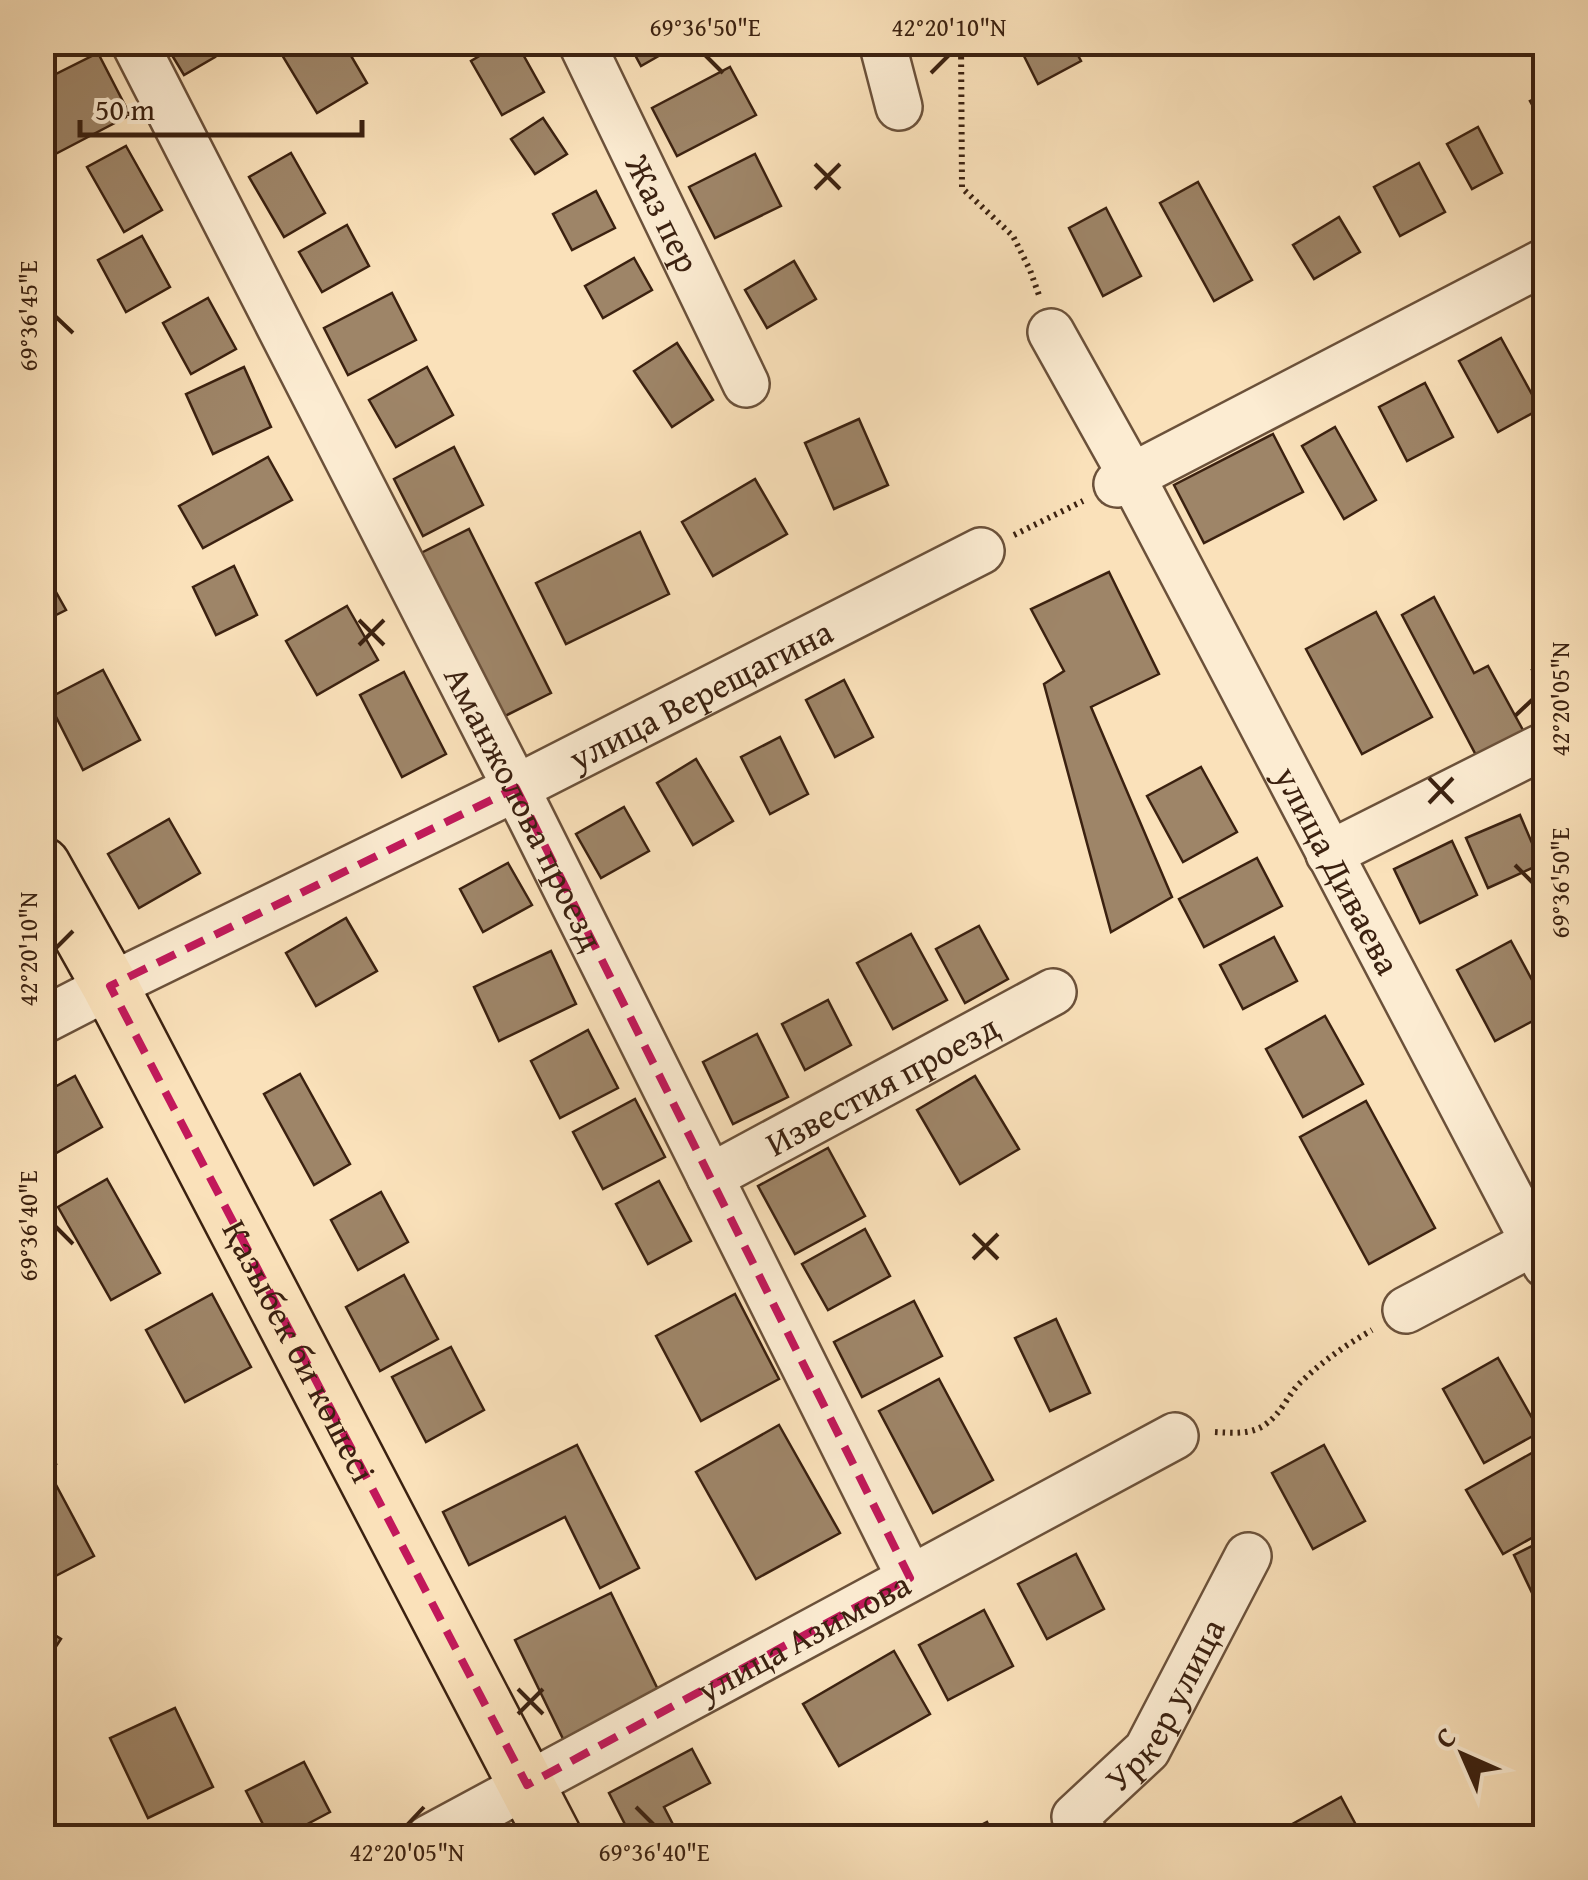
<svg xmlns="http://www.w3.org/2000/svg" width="1588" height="1880" viewBox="0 0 1588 1880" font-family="'Gentium Book Plus',serif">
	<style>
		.building { fill: #9e8568; stroke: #3b2110; stroke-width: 2.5 }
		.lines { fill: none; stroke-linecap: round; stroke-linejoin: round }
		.minor-casing { stroke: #6b513a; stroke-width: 50 }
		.major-casing { stroke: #3b2110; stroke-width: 60 }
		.path { stroke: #3b2110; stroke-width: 6; stroke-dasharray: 2.5 5; stroke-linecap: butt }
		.minor { stroke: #fcecd2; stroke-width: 45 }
		.major { stroke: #fae1ba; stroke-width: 55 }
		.marked { fill: none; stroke: #c2185b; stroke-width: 8; stroke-dasharray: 20 12; stroke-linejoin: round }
		.ticks { fill: none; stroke: #3b2110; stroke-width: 4 }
		.labels { text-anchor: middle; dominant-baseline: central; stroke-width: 8; stroke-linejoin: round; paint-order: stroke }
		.street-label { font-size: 35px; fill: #3b2110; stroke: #fcecd2 }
		.neatline { fill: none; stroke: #3b2110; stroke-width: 4 }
		.ticks-label { font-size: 25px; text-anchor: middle; fill: #3b2110 }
	</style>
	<rect width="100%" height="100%" fill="#fae1ba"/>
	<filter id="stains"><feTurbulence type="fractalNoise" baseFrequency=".002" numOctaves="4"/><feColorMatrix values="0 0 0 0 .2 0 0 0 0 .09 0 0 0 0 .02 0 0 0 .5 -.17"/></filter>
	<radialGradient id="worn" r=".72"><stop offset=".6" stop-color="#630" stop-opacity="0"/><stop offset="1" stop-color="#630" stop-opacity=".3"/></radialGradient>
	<g class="building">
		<polygon points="164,42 206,42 215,57 184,75"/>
		<polygon points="303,42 343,42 367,83 317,113 282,55"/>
		<polygon points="503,42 516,42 544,92 502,115 471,61"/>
		<polygon points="628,42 683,42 641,66"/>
		<polygon points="1017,42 1071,42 1081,61 1038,84"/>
		<polygon points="98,53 130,115 42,161 42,81"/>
		<polygon points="730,67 756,115 677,156 652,108"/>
		<polygon points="1546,93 1546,130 1530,101"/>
		<polygon points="543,118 567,154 535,174 511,139"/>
		<polygon points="1478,127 1502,173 1472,189 1447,144"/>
		<polygon points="126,146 162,210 124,232 87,167"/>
		<polygon points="291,153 325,213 284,237 249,177"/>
		<polygon points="755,154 781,206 715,238 689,187"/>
		<polygon points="1419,163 1445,212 1400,236 1374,187"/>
		<polygon points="1198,182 1252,280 1214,301 1160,203"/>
		<polygon points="596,191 615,228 572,250 553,214"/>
		<polygon points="1106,208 1141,276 1103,296 1069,228"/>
		<polygon points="1339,217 1360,252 1314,279 1293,245"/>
		<polygon points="347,225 369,266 322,292 299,252"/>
		<polygon points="142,236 170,287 126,312 98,260"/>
		<polygon points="634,258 652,290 603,318 585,286"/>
		<polygon points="794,261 816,299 767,328 745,290"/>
		<polygon points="392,293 416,340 348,375 324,328"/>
		<polygon points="208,298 236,349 191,374 163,323"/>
		<polygon points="1501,338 1540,409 1498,432 1459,361"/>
		<polygon points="677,343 713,400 672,427 634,371"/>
		<polygon points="244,367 271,427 213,454 186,394"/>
		<polygon points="427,367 453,415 396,447 369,400"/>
		<polygon points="1425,383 1453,437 1407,461 1379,407"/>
		<polygon points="859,419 888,485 834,509 805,443"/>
		<polygon points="1335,427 1376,500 1344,519 1302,446"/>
		<polygon points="1273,434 1303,492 1204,543 1174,485"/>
		<polygon points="454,447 483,505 423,536 394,479"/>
		<polygon points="268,457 292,500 203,548 179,506"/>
		<polygon points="755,479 787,534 713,576 682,522"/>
		<polygon points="469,529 551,693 501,718 419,554"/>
		<polygon points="640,532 669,594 566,644 536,583"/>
		<polygon points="234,566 257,615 216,635 193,587"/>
		<polygon points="42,567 66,610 42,622"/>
		<polygon points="1109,572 1159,674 1091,707 1172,897 1111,932 1044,684 1064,671 1031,609"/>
		<polygon points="1434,597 1474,673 1488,666 1524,732 1477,757 1402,615"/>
		<polygon points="347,606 378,660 317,695 286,641"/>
		<polygon points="1376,612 1432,717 1362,754 1306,649"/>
		<polygon points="1546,664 1546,698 1532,670"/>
		<polygon points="103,670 140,740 83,770 47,699"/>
		<polygon points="404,672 446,754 402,777 360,695"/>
		<polygon points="844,680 873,737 835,757 806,700"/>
		<polygon points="780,737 808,794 770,814 741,757"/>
		<polygon points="696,759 733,821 693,845 657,783"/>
		<polygon points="1201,767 1237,832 1183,862 1147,796"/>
		<polygon points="624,807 649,851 601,878 576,834"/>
		<polygon points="1520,815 1541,864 1488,888 1466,838"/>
		<polygon points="169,819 200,873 139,908 108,854"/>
		<polygon points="1452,841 1477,895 1420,923 1394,869"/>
		<polygon points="1257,858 1282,906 1204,947 1179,899"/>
		<polygon points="508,863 532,905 483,932 460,889"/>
		<polygon points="346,918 377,971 316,1006 286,953"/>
		<polygon points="979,926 1008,979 965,1003 936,949"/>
		<polygon points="911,934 947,1000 893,1029 857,963"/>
		<polygon points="1274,937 1297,981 1243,1009 1220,965"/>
		<polygon points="1511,941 1546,1006 1546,1014 1495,1041 1457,970"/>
		<polygon points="551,951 576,1004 499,1041 474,987"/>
		<polygon points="828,1000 851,1045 805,1070 782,1024"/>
		<polygon points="1325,1016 1363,1084 1303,1117 1266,1049"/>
		<polygon points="588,1030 618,1088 560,1118 531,1061"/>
		<polygon points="757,1034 788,1097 733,1124 703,1062"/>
		<polygon points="300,1074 350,1164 314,1185 264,1094"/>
		<polygon points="75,1076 102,1127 51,1156 42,1141 42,1094"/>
		<polygon points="975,1076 1019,1149 960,1184 917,1110"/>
		<polygon points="635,1099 665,1157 603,1189 573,1132"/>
		<polygon points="1366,1101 1435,1228 1369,1264 1300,1137"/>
		<polygon points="828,1148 865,1216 795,1254 758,1186"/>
		<polygon points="107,1179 160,1273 111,1300 58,1207"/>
		<polygon points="659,1181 691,1241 648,1264 616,1204"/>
		<polygon points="381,1192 408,1242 358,1270 331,1220"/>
		<polygon points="865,1229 890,1276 828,1310 802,1264"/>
		<polygon points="404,1275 438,1339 380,1371 346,1307"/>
		<polygon points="212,1294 251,1367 185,1402 146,1330"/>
		<polygon points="735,1294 779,1379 701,1421 656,1336"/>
		<polygon points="914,1301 942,1356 862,1397 834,1342"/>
		<polygon points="1056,1319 1090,1393 1050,1411 1015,1338"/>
		<polygon points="451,1347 484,1410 426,1442 392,1377"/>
		<polygon points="1498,1358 1540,1432 1484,1463 1443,1389"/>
		<polygon points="939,1379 993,1480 933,1513 879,1411"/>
		<polygon points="779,1425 840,1533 756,1579 696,1472"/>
		<polygon points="42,1438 56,1464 42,1471"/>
		<polygon points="577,1445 639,1568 600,1588 565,1517 469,1565 443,1512"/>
		<polygon points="1324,1445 1365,1521 1313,1549 1272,1473"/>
		<polygon points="1546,1445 1546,1530 1503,1554 1466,1490"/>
		<polygon points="55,1483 94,1556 42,1583 42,1489"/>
		<polygon points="1546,1539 1546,1614 1543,1616 1514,1555"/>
		<polygon points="1076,1554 1104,1609 1047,1639 1018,1584"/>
		<polygon points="611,1593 664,1702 568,1749 515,1640"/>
		<polygon points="984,1610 1013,1666 948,1700 919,1645"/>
		<polygon points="42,1627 61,1639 42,1668"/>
		<polygon points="894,1651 930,1714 839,1766 803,1704"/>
		<polygon points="175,1708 213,1787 148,1818 110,1738"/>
		<polygon points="692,1749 710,1783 664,1807 680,1838 632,1838 609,1793"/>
		<polygon points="304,1762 330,1812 281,1838 270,1838 246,1791"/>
		<polygon points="1341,1797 1363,1838 1267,1838"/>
		<polygon points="987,1822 995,1838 956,1838"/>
	</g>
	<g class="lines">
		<g class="minor-casing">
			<g id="minor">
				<path id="s1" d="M134 42 516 788 910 1578"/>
				<path id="s2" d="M581 42 746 384"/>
				<polyline points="882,42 899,107"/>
				<path id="s3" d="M1051 332 1132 477 1546 1265"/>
				<polyline points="1117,484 1546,261"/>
				<polyline points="1329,854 1546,745"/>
				<path id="s4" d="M42 1021 110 986 516 788 981 551"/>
				<path id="s5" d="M710 1177 1053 992"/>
				<polyline points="1406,1310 1546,1236"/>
				<path id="s6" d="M429 1838 1175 1436"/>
				<path id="s7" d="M1086 1838 1075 1817 1147 1750 1248 1556"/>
			</g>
		</g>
		<g class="major-casing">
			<g id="major">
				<path id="s8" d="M42 865 110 986 554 1838"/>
			</g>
		</g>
		<g class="path">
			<polyline points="961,42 962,188 1013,236 1030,270 1040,298"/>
			<polyline points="1014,535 1083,501"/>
			<path d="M1215 1432C1247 1434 1263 1434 1283 1406 1289 1397 1294 1388 1302 1381 1324 1360 1346 1345 1372 1330"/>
		</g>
		<use href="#minor" class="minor"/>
		<use href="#major" class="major"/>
	</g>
	<path class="marked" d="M516 788 910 1578 527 1785 110 986Z"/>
	<path class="ticks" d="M705 55 723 73M931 73 949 55M815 164 840 189M815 189 840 164M55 316 73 333M359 620 384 645M359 645 384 620M1515 716 1533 699M1429 778 1453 803M1429 803 1453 778M1515 865 1533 883M55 949 73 931M55 1226 73 1244M973 1234 998 1259M973 1259 998 1234M518 1689 543 1714M518 1714 543 1689M636 1807 654 1825M407 1825 424 1807"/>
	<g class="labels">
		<g class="street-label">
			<text stroke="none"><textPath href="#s2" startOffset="190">Жаз пер</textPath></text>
			<text stroke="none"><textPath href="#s4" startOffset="735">улица Верещагина</textPath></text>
			<text stroke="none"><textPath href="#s1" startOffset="860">Аманжолова проезд</textPath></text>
			<text stroke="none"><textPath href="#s3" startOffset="610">улица Диваева</textPath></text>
			<text stroke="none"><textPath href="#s5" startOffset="195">Известия проезд</textPath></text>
			<text stroke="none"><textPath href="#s8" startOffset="550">Қазыбек би көшесі</textPath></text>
			<text stroke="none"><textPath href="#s6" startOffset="425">улица Азимова</textPath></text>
			<text stroke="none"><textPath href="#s7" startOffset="170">Уркер улица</textPath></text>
		</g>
	</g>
	<rect width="1588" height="1880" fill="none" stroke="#fae1ba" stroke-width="110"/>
	<g transform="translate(1463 1755) rotate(315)" stroke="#fcecd2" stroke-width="8" paint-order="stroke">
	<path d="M0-8L18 38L0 25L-18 38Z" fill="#3b2110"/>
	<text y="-15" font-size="28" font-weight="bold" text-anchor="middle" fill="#3b2110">С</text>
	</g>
	<path d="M80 120v15h282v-15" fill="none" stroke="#3b2110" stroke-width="5"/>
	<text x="95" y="120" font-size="30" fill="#3b2110" stroke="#fcecd2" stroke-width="8" paint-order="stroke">50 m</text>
	<rect x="55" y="55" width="1478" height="1770" class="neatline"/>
	<g class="ticks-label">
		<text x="705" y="36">69°36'50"E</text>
		<text x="949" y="36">42°20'10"N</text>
		<text transform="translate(28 316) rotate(-90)" y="9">69°36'45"E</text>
		<text transform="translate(1560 699) rotate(-90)" y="9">42°20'05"N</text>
		<text transform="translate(1560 883) rotate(-90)" y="9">69°36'50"E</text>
		<text transform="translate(28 949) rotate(-90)" y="9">42°20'10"N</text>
		<text transform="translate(28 1226) rotate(-90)" y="9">69°36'40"E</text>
		<text x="407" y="1861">42°20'05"N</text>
		<text x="654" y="1861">69°36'40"E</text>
	</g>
	<rect width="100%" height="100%" filter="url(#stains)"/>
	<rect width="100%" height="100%" fill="url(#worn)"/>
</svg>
